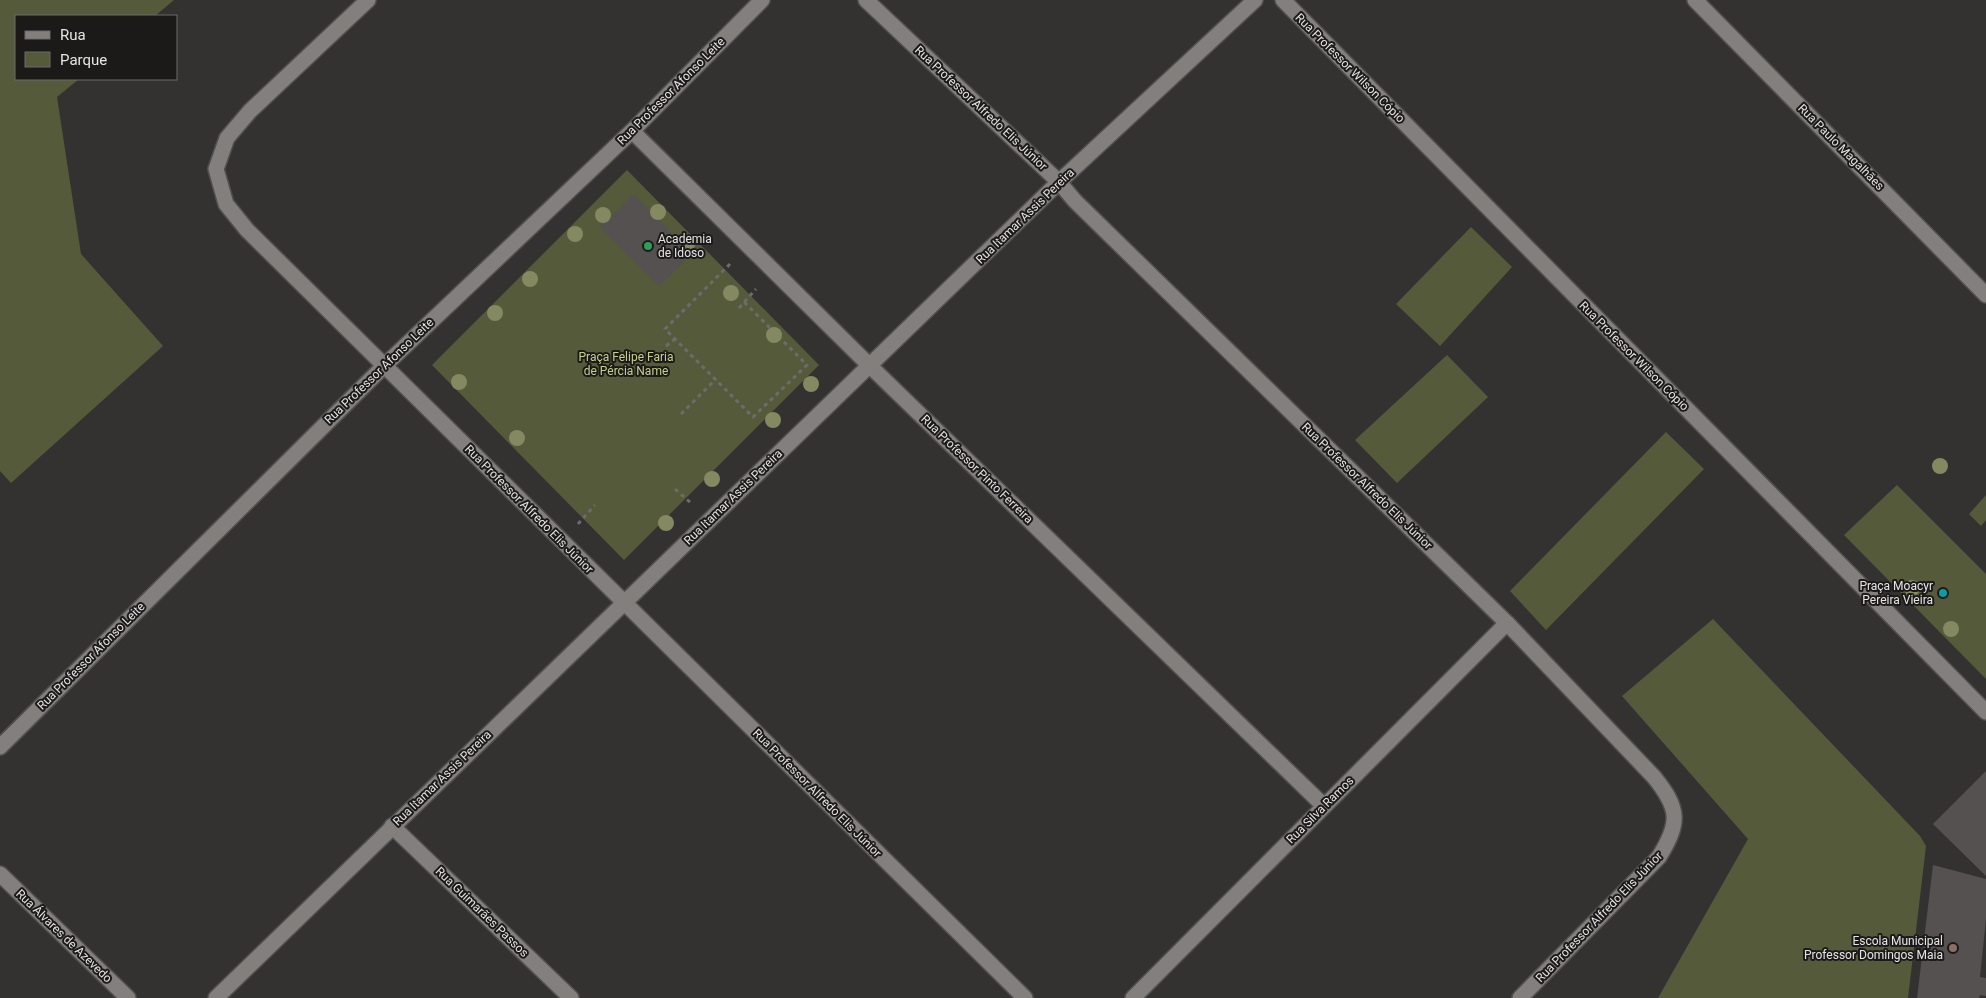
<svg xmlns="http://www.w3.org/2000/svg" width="1986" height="998" viewBox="0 0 1986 998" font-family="Roboto,sans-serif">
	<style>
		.green { fill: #555a3b }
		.building { fill: #545150 }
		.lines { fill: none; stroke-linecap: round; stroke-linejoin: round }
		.minor-casing { stroke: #514f4e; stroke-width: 18 }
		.path { stroke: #6e6c6b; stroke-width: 3; stroke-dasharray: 4 4; stroke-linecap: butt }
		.minor { stroke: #827f7d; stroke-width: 15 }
		.tree { fill: #848962 }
		.leisure-dot { fill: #2e9e5b; stroke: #1b1a19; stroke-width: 2 }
		.culture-dot { fill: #0f9aa8; stroke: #1b1a19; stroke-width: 2 }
		.education-dot { fill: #8d6e63; stroke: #1b1a19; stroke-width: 2 }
		.labels { text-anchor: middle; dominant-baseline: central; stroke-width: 4; stroke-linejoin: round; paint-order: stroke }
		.street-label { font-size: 12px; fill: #e6e4e4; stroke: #1b1a19 }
		.poi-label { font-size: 12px; fill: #e6e4e4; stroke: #1b1a19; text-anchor: end }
		.park-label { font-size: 12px; fill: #c5d08a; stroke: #1b1a19 }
	</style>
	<rect width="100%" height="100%" fill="#343231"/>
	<g class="green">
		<polygon points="0,0 174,0 155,16 16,16 16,79 79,79 57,97 81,254 163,346 11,483 0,471"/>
		<polygon points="627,170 819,365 624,560 432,365"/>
		<polygon points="1471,227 1512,267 1440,346 1396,304"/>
		<polygon points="1447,355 1488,397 1397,483 1355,440"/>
		<polygon points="1666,432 1704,469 1546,630 1510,591"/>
		<polygon points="1897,485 1986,574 1986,679 1844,535"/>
		<polygon points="1986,495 1986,520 1981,526 1969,514"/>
		<polygon points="1713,619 1920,836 1926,846 1908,998 1658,998 1748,839 1622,696"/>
	</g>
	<g class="building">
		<polygon points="634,194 692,254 659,286 600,227"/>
		<polygon points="1986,771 1986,876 1933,824"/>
		<polygon points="1933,865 1986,879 1986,919 1980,977 1986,978 1986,996 1980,995 1979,998 1917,998"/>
	</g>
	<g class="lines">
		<g class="minor-casing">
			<g id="minor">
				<polyline points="368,0 250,111 227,138 216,169 226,204 247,230 1025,998"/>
				<path d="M866 0 1059 182 1075 201 1507 623 1654 777C1680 809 1680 823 1659 857L1520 998"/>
				<polyline points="1283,0 1986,712"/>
				<polyline points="1695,0 1986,295"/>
				<polyline points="632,131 869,365 1324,806"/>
				<polyline points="0,747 384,366 632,131 762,0"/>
				<polyline points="392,826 571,998"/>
				<polyline points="0,874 128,998"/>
				<polyline points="216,998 1059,182 1255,0"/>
				<polyline points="1133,998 1507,623"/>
			</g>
		</g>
		<g class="path">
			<polyline points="730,264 665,329 753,417 807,365 744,302"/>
			<polyline points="739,308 756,289"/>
			<polyline points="666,346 675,339"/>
			<polyline points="681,414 716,379"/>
			<polyline points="675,489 692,504"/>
			<polyline points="578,524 595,505"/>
		</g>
		<use href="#minor" class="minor"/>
	</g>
	<g class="tree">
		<circle cx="658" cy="212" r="8"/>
		<circle cx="603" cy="215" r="8"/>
		<circle cx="575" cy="234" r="8"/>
		<circle cx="688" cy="242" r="8"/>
		<circle cx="530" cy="279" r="8"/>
		<circle cx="731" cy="293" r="8"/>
		<circle cx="495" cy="313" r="8"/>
		<circle cx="774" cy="335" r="8"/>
		<circle cx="459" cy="382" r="8"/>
		<circle cx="811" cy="384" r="8"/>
		<circle cx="773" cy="420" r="8"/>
		<circle cx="517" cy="438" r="8"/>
		<circle cx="1940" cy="466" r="8"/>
		<circle cx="712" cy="479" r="8"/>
		<circle cx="666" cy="523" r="8"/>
		<circle cx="1912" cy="588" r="8"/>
		<circle cx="1951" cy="629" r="8"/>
	</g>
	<circle class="leisure-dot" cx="648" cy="246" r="5"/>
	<circle class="culture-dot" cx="1943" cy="593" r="5"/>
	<circle class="education-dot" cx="1953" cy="948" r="5"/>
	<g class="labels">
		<g class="street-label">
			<text transform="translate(1350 68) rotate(45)">Rua Professor Wilson Cópio</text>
			<text transform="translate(671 91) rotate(-45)">Rua Professor Afonso Leite</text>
			<text transform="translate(981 108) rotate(43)">Rua Professor Alfredo Elis Júnior</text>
			<text transform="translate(1841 147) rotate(45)">Rua Paulo Magalhães</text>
			<text transform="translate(1025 216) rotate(-44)">Rua Itamar Assis Pereira</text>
			<text transform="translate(1634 356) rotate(45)">Rua Professor Wilson Cópio</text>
			<text transform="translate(379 371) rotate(-44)">Rua Professor Afonso Leite</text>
			<text transform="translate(977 469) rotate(44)">Rua Professor Pinto Ferreira</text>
			<text transform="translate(1367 486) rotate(44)">Rua Professor Alfredo Elis Júnior</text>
			<text transform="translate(733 497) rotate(-44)">Rua Itamar Assis Pereira</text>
			<text transform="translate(529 509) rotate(45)">Rua Professor Alfredo Elis Júnior</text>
			<text transform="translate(91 656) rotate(-45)">Rua Professor Afonso Leite</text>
			<text transform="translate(442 778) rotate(-44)">Rua Itamar Assis Pereira</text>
			<text transform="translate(817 793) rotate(45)">Rua Professor Alfredo Elis Júnior</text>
			<text transform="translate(1320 810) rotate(-45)">Rua Silva Ramos</text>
			<text transform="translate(482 912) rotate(44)">Rua Guimarães Passos</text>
			<text transform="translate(1599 917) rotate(-46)">Rua Professor Alfredo Elis Júnior</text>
			<text transform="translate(64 936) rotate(44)">Rua Álvares de Azevedo</text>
		</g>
		<g class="poi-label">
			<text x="658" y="239" text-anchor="start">Academia<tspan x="658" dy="14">de Idoso</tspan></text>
			<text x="1933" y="586">Praça Moacyr<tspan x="1933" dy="14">Pereira Vieira</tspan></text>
			<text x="1943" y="941">Escola Municipal<tspan x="1943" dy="14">Professor Domingos Maia</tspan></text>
		</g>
		<g class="park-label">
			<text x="626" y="357">Praça Felipe Faria<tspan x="626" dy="14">de Pércia Name</tspan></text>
		</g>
	</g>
	<rect x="15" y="15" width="162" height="65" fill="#1b1a19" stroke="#6c6b6a"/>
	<rect x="25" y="31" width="25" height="8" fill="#827f7d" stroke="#6c6b6a"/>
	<text x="60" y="40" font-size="15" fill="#e6e4e4">Rua</text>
	<rect x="25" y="52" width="25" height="15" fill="#555a3b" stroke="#6c6b6a"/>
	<text x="60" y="65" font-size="15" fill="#e6e4e4">Parque</text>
</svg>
